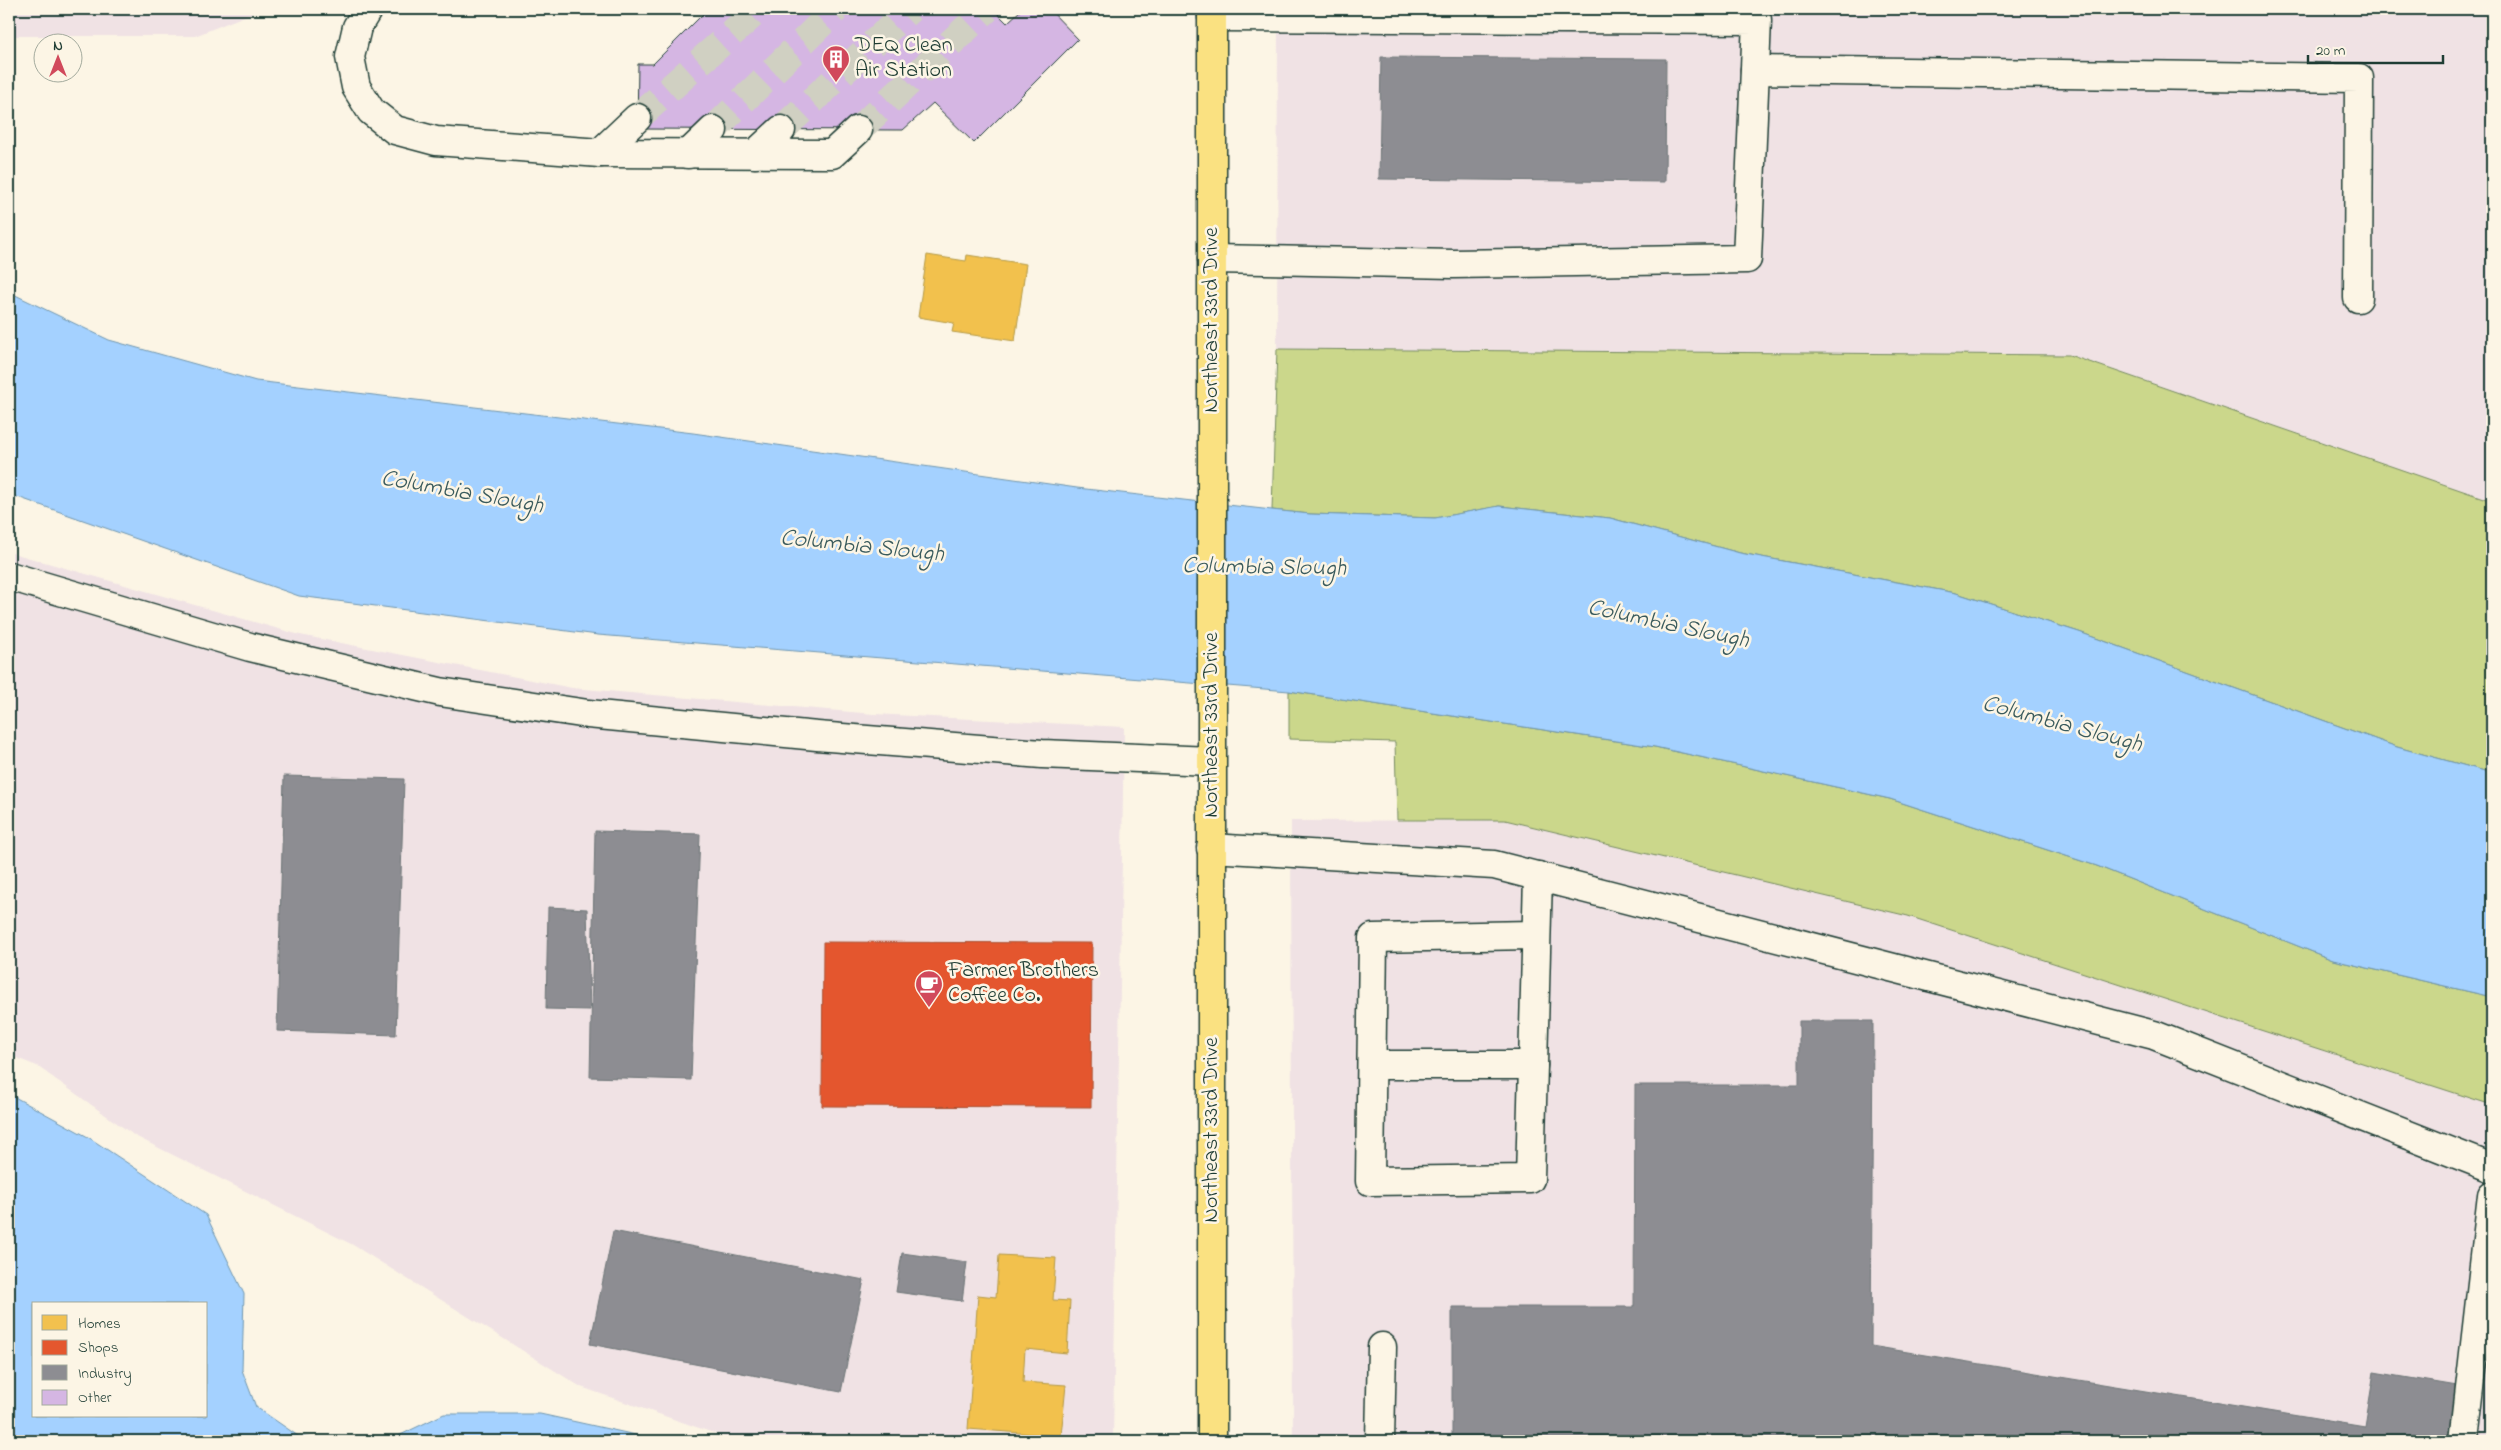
<svg xmlns="http://www.w3.org/2000/svg" width="2501" height="1450" viewBox="0 0 2501 1450" font-family="'Indie Flower',sans-serif">
	<style>
		.built { fill: #f0e2e4 }
		.green { fill: #cbd78b; stroke: #758a60 }
		.water { fill: #a4d1ff; stroke: #6f96ae; fill-rule: evenodd }
		.homes { fill: #f2c14e; stroke: #b39946 }
		.shops { fill: #e4572e; stroke: #a94f30 }
		.industry { fill: #8d8d92; stroke: #6c7576 }
		.building { fill: #d5b6e3; stroke: #1f3d34 }
		.lines { fill: none; stroke-linecap: round; stroke-linejoin: round }
		.minor-tunnel { stroke: #d0d0c2; stroke-width: 28; stroke-dasharray: 28 14; stroke-linecap: butt }
		.minor-casing { stroke: #1f3d34; stroke-width: 31 }
		.major-casing { stroke: #1f3d34; stroke-width: 31 }
		.minor { stroke: #fcf5e5; stroke-width: 28 }
		.major { stroke: #fae181; stroke-width: 28 }
		.labels { text-anchor: middle; dominant-baseline: central; stroke-width: 5; stroke-linejoin: round; paint-order: stroke }
		.poi-label { font-size: 22px; fill: #1f3d34; stroke: #fcf5e5; text-anchor: start }
		.street-label { font-size: 22px; fill: #1f3d34; stroke: #fcf5e5 }
		.water-label { font-size: 24px; font-style: italic; fill: #3a5b5d; stroke: #fcf5e5 }
	</style>
	<rect width="100%" height="100%" fill="#fcf5e5"/>
	<filter id="ink" filterUnits="userSpaceOnUse"><feTurbulence type="fractalNoise" baseFrequency=".02" numOctaves="2"/><feDisplacementMap in="SourceGraphic" scale="10" xChannelSelector="R" yChannelSelector="G"/><feConvolveMatrix kernelMatrix="1 2 1 2 8 2 1 2 1" color-interpolation-filters="sRGB"/></filter>
	<g filter="url(#ink)">
		<g class="built">
			<polygon points="9,9 262,9 195,36 9,36"/>
			<polygon points="1278,9 2492,9 2492,501 2069,355 1277,349"/>
			<polygon points="9,552 300,635 572,688 874,714 1124,727 1113,1441 747,1441 725,1437 581,1387 353,1245 135,1136 37,1066 9,1055"/>
			<polygon points="1505,820 1908,916 2492,1105 2492,1441 1293,1441 1291,821"/>
		</g>
		<g class="green">
			<polygon points="1277,349 2069,355 2492,501 2492,773 2397,747 2079,632 1956,593 1740,553 1610,518 1499,506 1436,518 1310,514 1272,510"/>
			<polygon points="1289,691 1655,747 1890,799 2097,866 2333,960 2492,997 2492,1105 1908,916 1505,820 1397,820 1395,742 1289,739"/>
		</g>
		<g class="water">
			<polygon points="9,292 109,340 256,381 693,433 1077,488 1272,510 1310,514 1435,518 1499,506 1610,518 1740,553 1956,593 2079,632 2397,747 2492,773 2492,997 2333,960 2097,866 1890,799 1655,747 1289,691 598,635 299,596 9,494"/>
			<path d="M9 1094 88 1137 206 1215 244 1294 242 1370 256 1407 298 1436 325 1441H9ZM34 1304H206V1416H34Z"/>
			<polygon points="444,1414 540,1414 663,1441 383,1441 392,1439"/>
		</g>
		<g class="homes">
			<polygon points="927,255 966,261 967,255 1026,264 1015,341 952,332 954,323 918,317"/>
			<polygon points="999,1255 1056,1258 1053,1300 1070,1301 1067,1353 1025,1349 1023,1382 1066,1385 1061,1436 968,1429 978,1295 996,1297"/>
		</g>
		<polygon class="shops" points="823,942 1092,943 1091,1107 822,1106"/>
		<g class="industry">
			<polygon points="1381,57 1666,59 1665,182 1379,179"/>
			<polygon points="284,776 404,779 396,1035 277,1031"/>
			<polygon points="595,831 700,834 691,1080 590,1077"/>
			<polygon points="548,907 587,909 590,1010 546,1009"/>
			<polygon points="1799,1021 1873,1021 1871,1346 2365,1427 2374,1372 2457,1386 2451,1441 1452,1441 1452,1307 1634,1307 1635,1085 1799,1085"/>
			<polygon points="613,1231 864,1280 841,1392 590,1344"/>
			<polygon points="902,1253 967,1262 962,1301 896,1292"/>
		</g>
		<polygon class="building" points="708,9 993,9 1007,23 1022,9 1049,9 1078,39 974,143 933,103 903,130 637,129 638,64 653,64"/>
		<g class="lines">
			<g class="minor-tunnel">
				<polyline points="637,118 759,9"/>
				<polyline points="713,130 836,9"/>
				<polyline points="781,130 910,9"/>
				<polyline points="858,130 987,9"/>
			</g>
			<g class="minor-casing">
				<g id="minor">
					<polyline points="368,9 357,27 350,57 356,87 371,111 395,130 436,141 600,153 832,154 858,130"/>
					<polyline points="1212,17 1757,20 1747,259 1453,264 1212,259"/>
					<polyline points="1755,70 2359,78 2358,298"/>
					<polyline points="600,153 637,118"/>
					<polyline points="688,154 713,130"/>
					<polyline points="755,154 781,130"/>
					<polyline points="9,576 250,647 440,692 588,714 817,736 1042,754 1211,761"/>
					<polyline points="1211,848 1494,865 2154,1035 2492,1168"/>
					<polyline points="1536,935 1373,938 1370,1181 1530,1179 1538,876"/>
					<polyline points="1372,1065 1533,1065"/>
					<polyline points="1380,1441 1382,1347"/>
					<polyline points="2464,1441 2492,1195"/>
				</g>
			</g>
			<g class="major-casing">
				<polyline id="major" points="1212,1441 1212,9"/>
			</g>
			<use href="#minor" class="minor"/>
			<use href="#major" class="major"/>
		</g>
	</g>
	<defs>
		<g id="building-pin" transform="scale(1.4375)"><path d="M0 17L-7.5 6A9.5 9.5 0 1 1 7.5 6Z" fill="#d1495b" stroke="#fcf5e5"/><path d="M-4-6H4V6H1V3H-1V6H-4ZM-2.5-4.3h1.7v1.8h-1.7ZM.8-4.3h1.7v1.8H.8ZM-2.5-1h1.7V.8h-1.7ZM.8-1h1.7V.8H.8Z" fill="#fff"/></g>
		<g id="cafe-pin" transform="scale(1.4375)"><path d="M0 17L-7.5 6A9.5 9.5 0 1 1 7.5 6Z" fill="#d1495b" stroke="#fcf5e5"/><path d="M-5.5-4.5H6V0H3Q3 3.5 0 3.5H-2.5Q-5.5 3.5-5.5 0ZM3-3.2v2h1.7v-2ZM-6 4.5H4V6H-6Z" fill="#fff"/></g>
	</defs>
	<g fill-rule="evenodd">
		<use href="#building-pin" x="836" y="59"/>
		<use href="#cafe-pin" x="929" y="984"/>
	</g>
	<g class="labels">
		<g class="poi-label">
			<text x="855" y="46">DEQ Clean<tspan x="855" dy="25">Air Station</tspan></text>
			<text x="948" y="971">Farmer Brothers<tspan x="948" dy="25">Coffee Co.</tspan></text>
		</g>
		<g class="street-label">
			<text transform="translate(1212 320) rotate(-90)">Northeast 33rd Drive</text>
			<text transform="translate(1212 725) rotate(-90)">Northeast 33rd Drive</text>
			<text transform="translate(1212 1130) rotate(-90)">Northeast 33rd Drive</text>
		</g>
		<g class="water-label">
			<text transform="translate(462 493) rotate(10)">Columbia Slough</text>
			<text transform="translate(862 547) rotate(6)">Columbia Slough</text>
			<text transform="translate(1264 568) rotate(1)">Columbia Slough</text>
			<text transform="translate(1668 625) rotate(12)">Columbia Slough</text>
			<text transform="translate(2062 725) rotate(15)">Columbia Slough</text>
		</g>
	</g>
	<rect width="2501" height="1450" fill="none" stroke="#fcf5e5" stroke-width="30"/>
	<rect x="15" y="15" width="2471" height="1420" fill="none" stroke="#1f3d34" stroke-width="2" filter="url(#ink)"/>
	<rect x="32" y="1302" width="175" height="115" fill="#fcf5e5" stroke="#a4ab9e"/>
	<rect x="42" y="1315" width="25" height="15" fill="#f2c14e" stroke="#a4ab9e"/>
	<text x="78" y="1328" font-size="15" fill="#1f3d34">Homes</text>
	<rect x="42" y="1340" width="25" height="15" fill="#e4572e" stroke="#a4ab9e"/>
	<text x="78" y="1352" font-size="15" fill="#1f3d34">Shops</text>
	<rect x="42" y="1365" width="25" height="15" fill="#8d8d92" stroke="#a4ab9e"/>
	<text x="78" y="1378" font-size="15" fill="#1f3d34">Industry</text>
	<rect x="42" y="1390" width="25" height="15" fill="#d5b6e3" stroke="#a4ab9e"/>
	<text x="78" y="1402" font-size="15" fill="#1f3d34">Other</text>
	<g transform="translate(58 58)"><circle r="24" fill="#fcf5e5" stroke="#a4ab9e"/>
	<path d="M0-4L9 19L0 12L-9 19Z" fill="#d1495b"/>
	<text y="-8" font-size="14" font-weight="bold" text-anchor="middle" fill="#1f3d34">N</text>
	</g>
	<path d="M2308 55v8h135v-8" fill="none" stroke="#1f3d34" stroke-width="2.5"/>
	<text x="2316" y="55" font-size="15" fill="#1f3d34" stroke="#fcf5e5" stroke-width="4" paint-order="stroke">20 m</text>
</svg>
